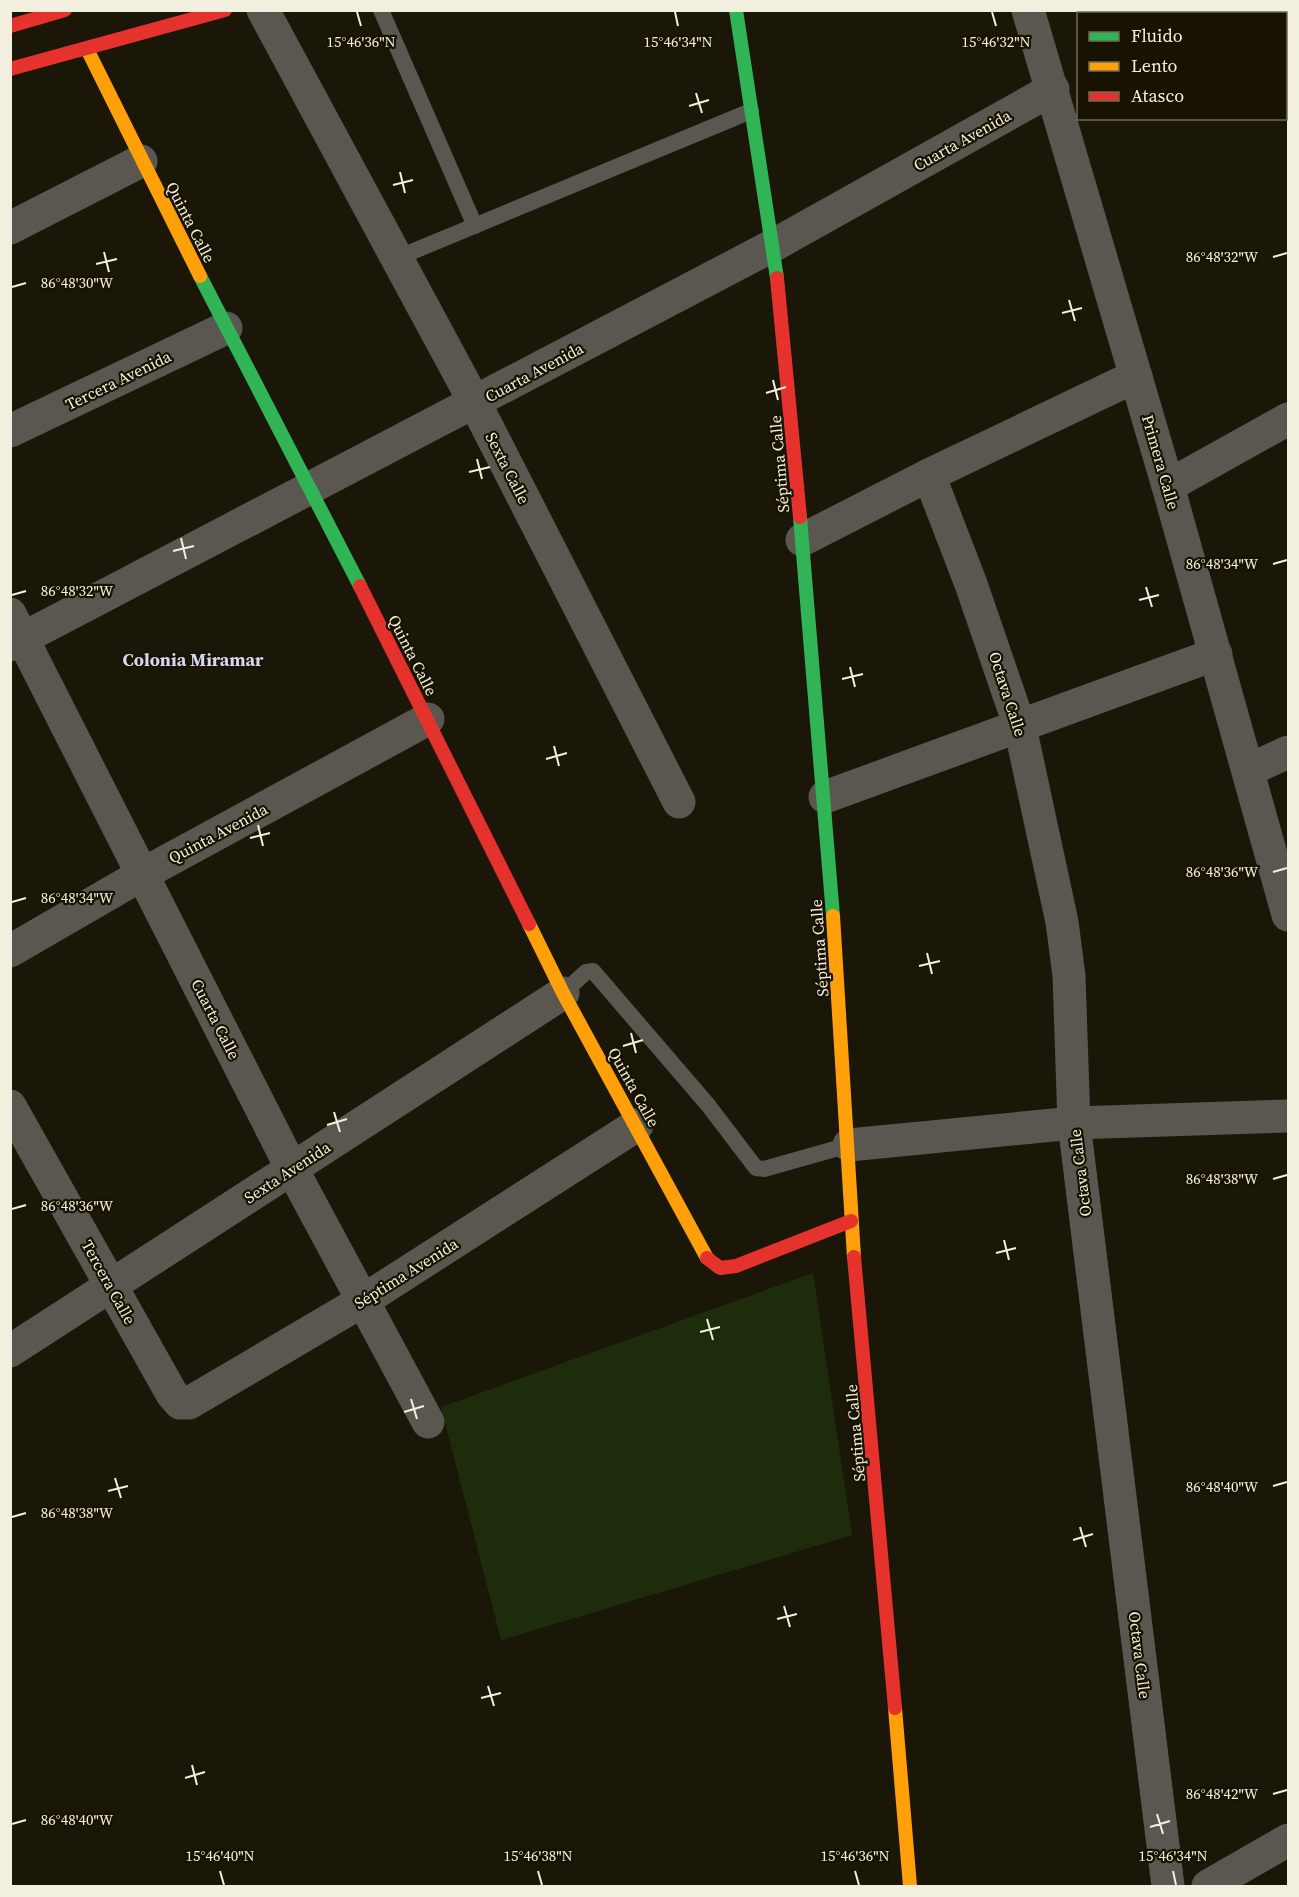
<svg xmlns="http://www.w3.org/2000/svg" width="1299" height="1897" viewBox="0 0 1299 1897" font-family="'Source Serif 4',serif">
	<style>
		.green { fill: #1d2d0b }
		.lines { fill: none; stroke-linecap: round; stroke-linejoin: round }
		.lane { stroke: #5a5650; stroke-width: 16 }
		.street { stroke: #5a5650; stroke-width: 33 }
		.fast { stroke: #30b455; stroke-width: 14 }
		.slow { stroke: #ff9f0a; stroke-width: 14 }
		.jam { stroke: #e5322d; stroke-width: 14 }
		.ticks { fill: none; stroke: #f2efde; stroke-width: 2 }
		.labels { text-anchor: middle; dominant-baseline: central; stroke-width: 4.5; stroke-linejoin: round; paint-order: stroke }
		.street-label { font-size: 16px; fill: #f2efde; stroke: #181300 }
		.neighbourhood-label { font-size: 18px; font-weight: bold; fill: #d4d6f3; stroke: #181300 }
		.ticks-label { font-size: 15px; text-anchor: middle; fill: #f2efde; stroke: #181300; stroke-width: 4.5; stroke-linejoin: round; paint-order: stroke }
	</style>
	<rect width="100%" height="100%" fill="#1a1709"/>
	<polygon class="green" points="813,1273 852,1535 501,1640 441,1407"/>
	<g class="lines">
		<g class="lane">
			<polyline points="381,10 475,226"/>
			<polyline points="397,258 751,111"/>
			<polyline points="563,993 586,972 593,971 708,1105 756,1168 764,1169 849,1145"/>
		</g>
		<g class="street">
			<polyline points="263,10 475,403 679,802"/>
			<polyline points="1028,10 1168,486 1288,915"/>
			<polyline points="10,228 141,161"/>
			<polyline points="10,431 226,328"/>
			<polyline points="929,475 971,584 1020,727 1062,922 1069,976 1074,1123 1168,1886"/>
			<polyline points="1168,486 1288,419"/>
			<polyline points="802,540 929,475 1136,376"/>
			<polyline points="10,614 292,1169 428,1422"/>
			<polyline points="10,645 774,245 1053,89"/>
			<polyline points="1249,770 1288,752"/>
			<polyline points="825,797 1216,654"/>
			<polyline points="10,951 143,874 428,719"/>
			<polyline points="10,1106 172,1394 180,1403 189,1403 364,1300 637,1125"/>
			<polyline points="849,1145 1074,1123 1288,1116"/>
			<polyline points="10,1351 563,993"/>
			<polyline points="1208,1886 1288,1840"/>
		</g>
		<g class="fast">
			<polyline points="736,10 777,278"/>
			<polyline points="200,276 360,586"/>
			<polyline points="800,517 833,916"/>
		</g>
		<g class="slow">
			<polyline points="87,49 200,276"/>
			<polyline points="833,916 854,1257"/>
			<polyline points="529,924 563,993 707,1258"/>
			<polyline points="895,1708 910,1886"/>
		</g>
		<g class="jam">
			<polyline points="10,26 65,10"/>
			<polyline points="10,69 225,10"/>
			<polyline points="777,278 800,517"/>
			<polyline points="360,586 529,924"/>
			<polyline points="854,1257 895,1708"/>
			<polyline points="707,1258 720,1268 736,1266 851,1221"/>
		</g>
	</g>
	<path class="ticks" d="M357 12 361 26M675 12 678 26M992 12 996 26M696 93 702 113M689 106 709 100M400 172 405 193M393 185 413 180M104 252 109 272M1273 257 1287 253M96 264 117 259M12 287 26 283M1069 300 1075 321M1062 313 1082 308M773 380 778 400M766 393 786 387M477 459 482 479M469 472 490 467M181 538 186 559M173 551 194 546M1273 564 1287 560M1146 587 1152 607M12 595 26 591M1139 600 1159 595M850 667 855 687M842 679 863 674M554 746 559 766M546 759 567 753M258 825 263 846M250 838 270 833M1273 872 1287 868M12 902 26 898M927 953 932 974M919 966 940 961M631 1033 636 1053M623 1046 643 1040M334 1112 340 1132M327 1125 347 1119M1273 1179 1287 1175M12 1209 26 1205M1004 1240 1009 1260M996 1253 1016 1248M707 1319 713 1340M700 1332 720 1327M411 1399 417 1419M404 1412 424 1406M115 1478 121 1498M1273 1486 1287 1482M108 1491 128 1486M12 1517 26 1513M1080 1527 1086 1547M1073 1540 1093 1534M784 1606 790 1627M777 1619 797 1614M488 1686 494 1706M481 1698 501 1693M192 1765 197 1785M185 1778 205 1772M1273 1794 1287 1790M1157 1814 1163 1834M12 1824 26 1820M1150 1827 1170 1821M220 1871 224 1885M538 1871 542 1885M855 1871 859 1885M1173 1871 1176 1885"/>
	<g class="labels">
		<g class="street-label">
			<text transform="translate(962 140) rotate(-29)">Cuarta Avenida</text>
			<text transform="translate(191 222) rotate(63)">Quinta Calle</text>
			<text transform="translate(534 372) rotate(-28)">Cuarta Avenida</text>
			<text transform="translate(118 380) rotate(-26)">Tercera Avenida</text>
			<text transform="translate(1161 462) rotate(74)">Primera Calle</text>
			<text transform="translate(779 464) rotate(-95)">Séptima Calle</text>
			<text transform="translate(508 468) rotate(63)">Sexta Calle</text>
			<text transform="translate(413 655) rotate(63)">Quinta Calle</text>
			<text transform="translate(1008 694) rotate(72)">Octava Calle</text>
			<text transform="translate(218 833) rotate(-28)">Quinta Avenida</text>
			<text transform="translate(819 948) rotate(-94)">Séptima Calle</text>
			<text transform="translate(216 1019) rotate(63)">Cuarta Calle</text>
			<text transform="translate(634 1087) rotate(61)">Quinta Calle</text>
			<text transform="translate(287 1172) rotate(-33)">Sexta Avenida</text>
			<text transform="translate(1080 1173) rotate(-97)">Octava Calle</text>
			<text transform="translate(406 1273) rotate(-32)">Séptima Avenida</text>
			<text transform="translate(109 1282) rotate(61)">Tercera Calle</text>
			<text transform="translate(855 1433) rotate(-95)">Séptima Calle</text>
			<text transform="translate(1140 1655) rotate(83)">Octava Calle</text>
		</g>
		<g class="neighbourhood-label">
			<text x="193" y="659">Colonia Miramar</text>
		</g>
	</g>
	<g class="ticks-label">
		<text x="361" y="47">15°46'36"N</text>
		<text x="678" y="47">15°46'34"N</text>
		<text x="996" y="47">15°46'32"N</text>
		<text x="1222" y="262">86°48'32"W</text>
		<text x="77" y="288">86°48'30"W</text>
		<text x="1222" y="569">86°48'34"W</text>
		<text x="77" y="596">86°48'32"W</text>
		<text x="1222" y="877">86°48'36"W</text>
		<text x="77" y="903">86°48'34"W</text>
		<text x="1222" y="1184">86°48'38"W</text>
		<text x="77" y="1211">86°48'36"W</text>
		<text x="1222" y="1492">86°48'40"W</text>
		<text x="77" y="1518">86°48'38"W</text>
		<text x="1222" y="1799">86°48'42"W</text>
		<text x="77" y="1825">86°48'40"W</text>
		<text x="220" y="1861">15°46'40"N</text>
		<text x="538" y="1861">15°46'38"N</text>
		<text x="855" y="1861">15°46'36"N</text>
		<text x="1173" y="1861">15°46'34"N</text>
	</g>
	<rect width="1299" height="1897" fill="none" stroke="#f2efde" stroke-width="24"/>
	<rect x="1077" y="12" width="210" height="108" fill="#181300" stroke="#6f6b59" stroke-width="1.5"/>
	<rect x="1089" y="32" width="30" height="9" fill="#30b455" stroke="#6f6b59" stroke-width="1.5"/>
	<text x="1131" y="42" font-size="18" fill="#f2efde">Fluido</text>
	<rect x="1089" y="62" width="30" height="9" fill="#ff9f0a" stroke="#6f6b59" stroke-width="1.5"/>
	<text x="1131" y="72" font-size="18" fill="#f2efde">Lento</text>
	<rect x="1089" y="92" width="30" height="9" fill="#e5322d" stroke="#6f6b59" stroke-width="1.5"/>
	<text x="1131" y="102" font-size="18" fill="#f2efde">Atasco</text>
</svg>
